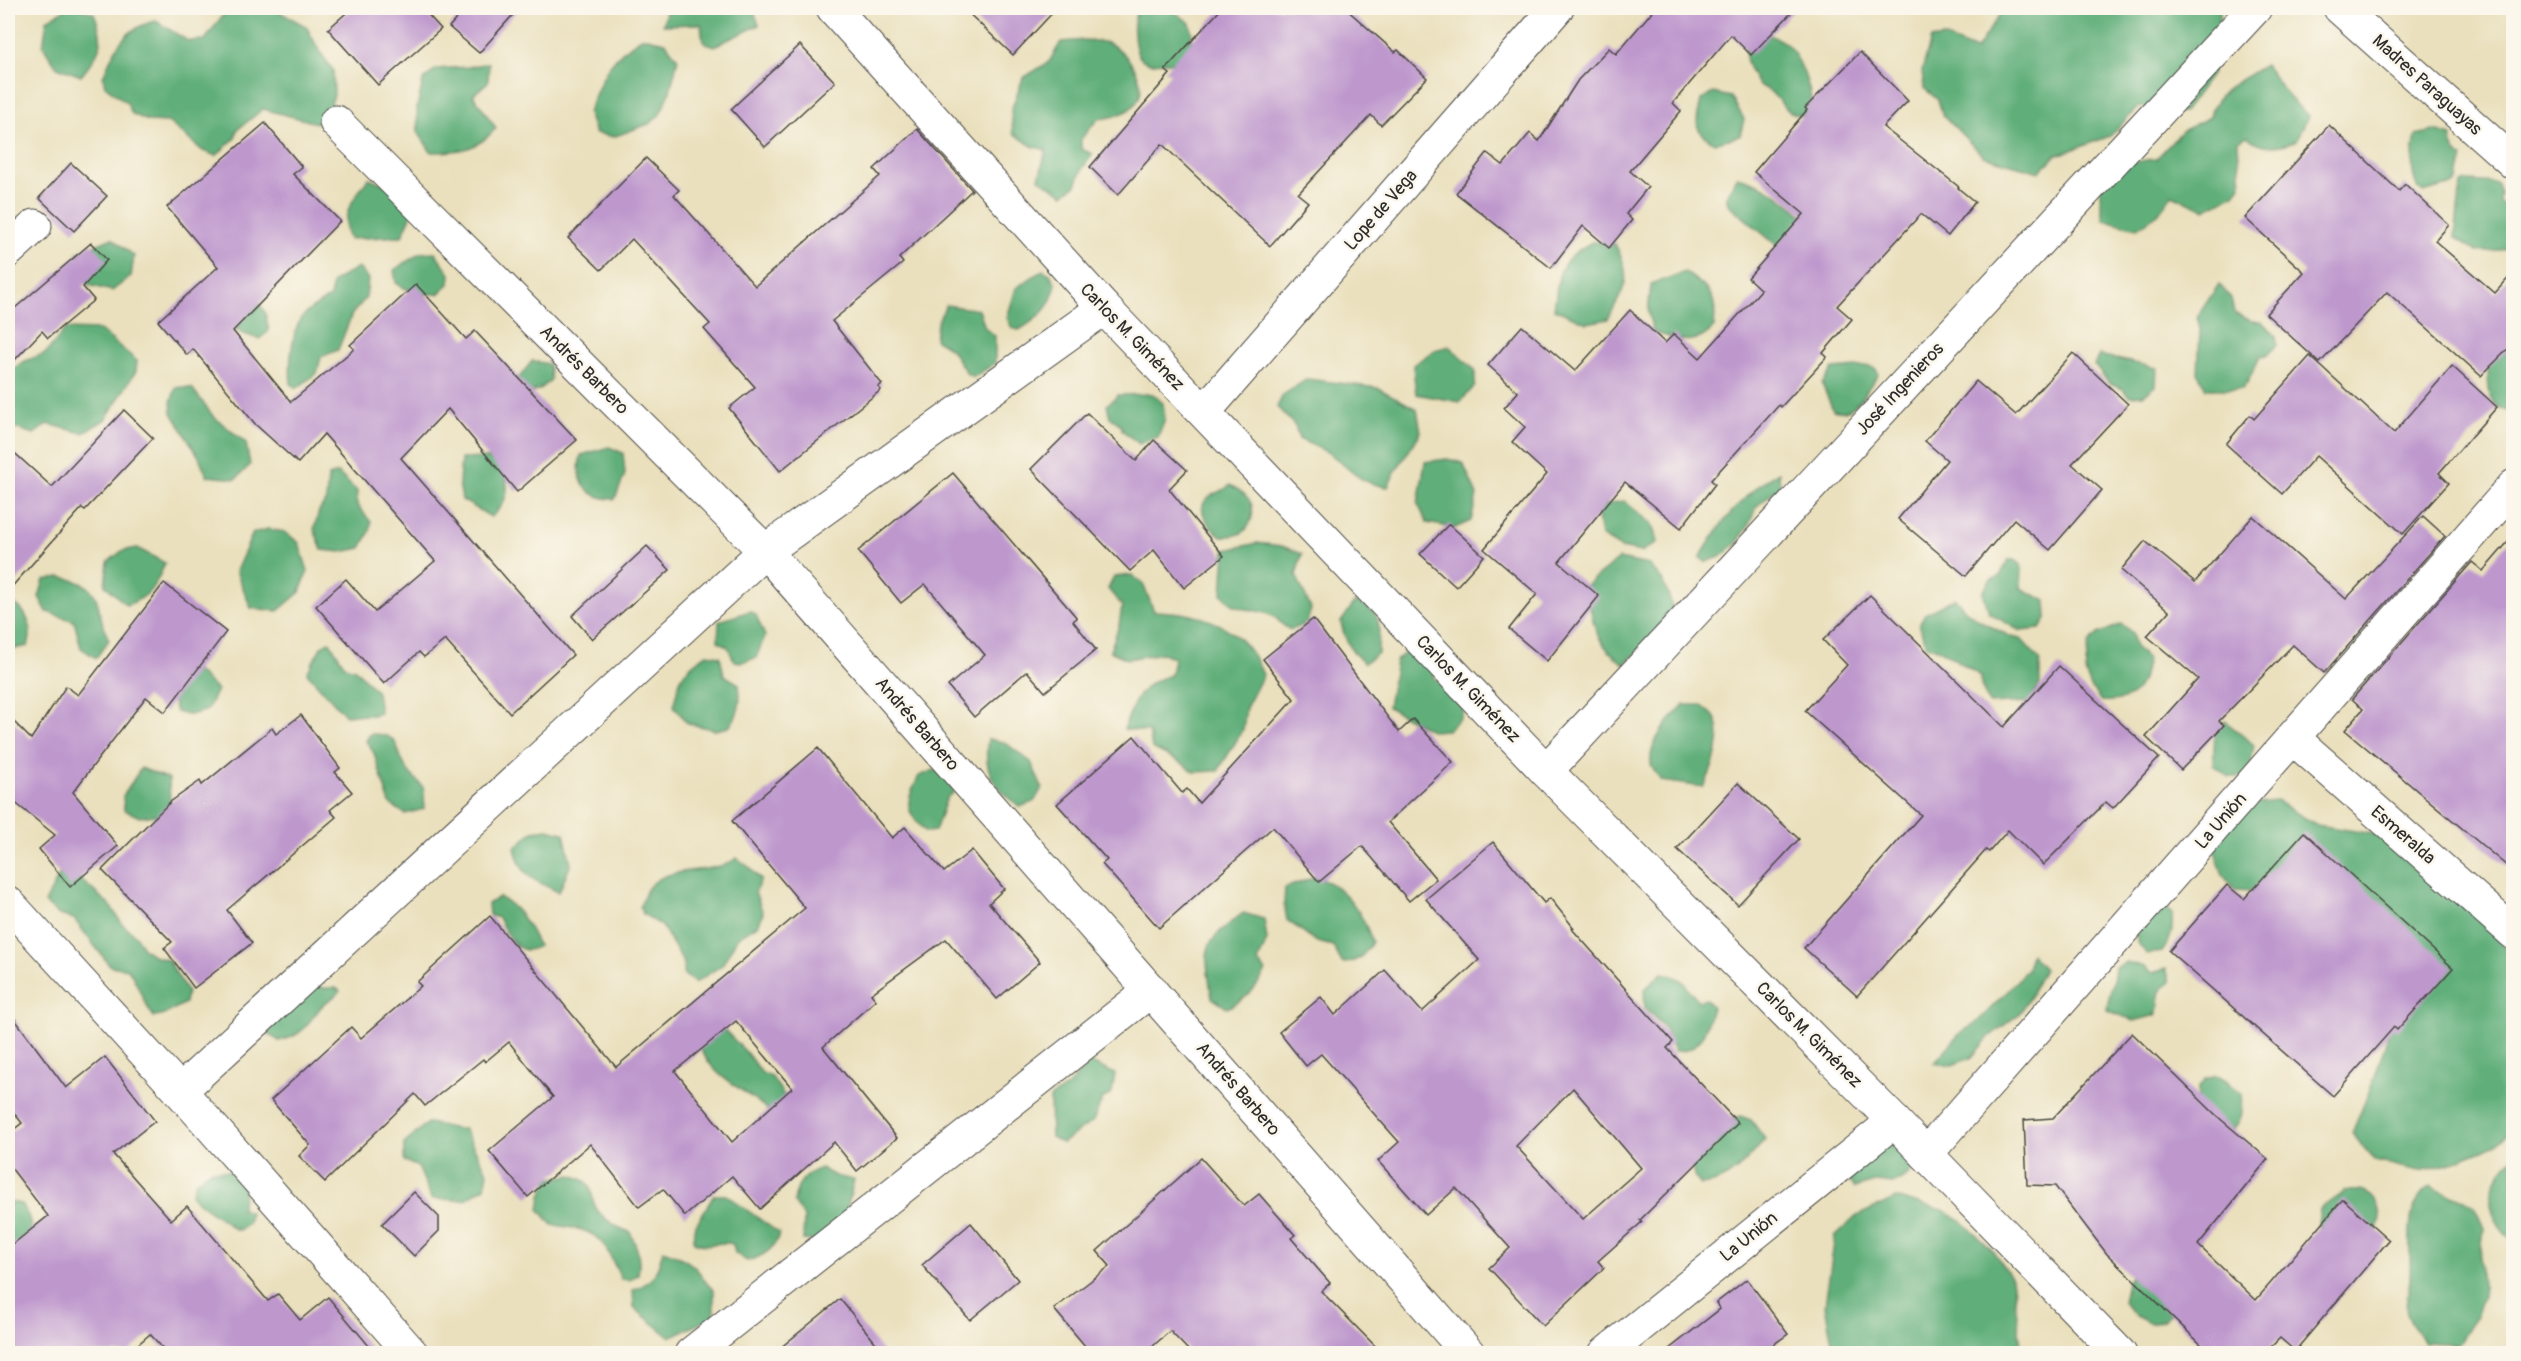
<svg xmlns="http://www.w3.org/2000/svg" width="2521" height="1361" viewBox="0 0 2521 1361" font-family="Pangolin,sans-serif">
	<style>
		.forest { fill: #60af7a; stroke: #466d52; stroke-width: 1.5 }
		.building { fill: #be98cd; fill-rule: evenodd }
		.lines { fill: none; stroke-linecap: round; stroke-linejoin: round }
		.street-casing { stroke: #484641; stroke-width: 35 }
		.street { stroke: #fff; stroke-width: 33 }
		.labels { text-anchor: middle; dominant-baseline: central; stroke-width: 5; stroke-linejoin: round; paint-order: stroke }
		.street-label { font-size: 18px; fill: #2b2b2b; stroke: #fbf7ec }
	</style>
	<rect width="100%" height="100%" fill="#fbf7ec"/>
	<filter id="ink" filterUnits="userSpaceOnUse"><feTurbulence type="fractalNoise" baseFrequency=".0167" numOctaves="2"/><feDisplacementMap in="SourceGraphic" scale="12" xChannelSelector="R" yChannelSelector="G"/><feConvolveMatrix kernelMatrix="1 2 1 2 8 2 1 2 1" color-interpolation-filters="sRGB"/></filter>
	<filter id="wash" filterUnits="userSpaceOnUse"><feTurbulence type="fractalNoise" baseFrequency=".008" numOctaves="4" result="noise"/><feDisplacementMap in="SourceGraphic" scale="24" xChannelSelector="R" yChannelSelector="G"/><feGaussianBlur stdDeviation="1.35" result="paint"/><feColorMatrix in="noise" values="0 0 0 0 0 0 0 0 0 0 0 0 0 0 0 0 0 1.4 0 .05"/><feComposite in="paint" operator="in"/></filter>
	<g filter="url(#wash)">
		<rect width="100%" height="100%" fill="#eae0bd"/>
		<g class="forest">
			<path d="M67 8H78L94 13C106 42 101 52 81 76L57 67 43 46 47 20Z"/>
			<path d="M235 8H272L306 26 320 52 333 70 334 95 329 109 316 123 263 109 237 130 235 138 216 156 203 151 168 122 148 121 132 114 127 103 105 86 103 77C114 49 123 28 156 21L188 41 205 40 222 16Z"/>
			<polygon points="667,8 753,8 759,25 715,46 703,42 701,24 663,25"/>
			<path d="M1140 8H1169L1190 23 1192 32 1190 58C1175 65 1178 62 1163 62 1159 62 1156 63 1153 63 1137 63 1135 48 1134 35 1133 26 1133 15 1140 8Z"/>
			<polygon points="2001,8 2220,8 2217,52 2211,75 2184,112 2158,111 2139,106 2110,136 2055,156 2039,172 1983,156 1943,115 1938,100 1924,88 1922,71 1931,39 1944,37 1976,50 2000,14"/>
			<path d="M1765 33C1772 36 1780 39 1786 44 1800 56 1810 87 1812 105L1805 115C1782 118 1778 89 1759 86 1747 68 1743 55 1745 34Z"/>
			<path d="M643 37 665 42 678 59 669 95 660 114 651 123 613 137 595 133 588 113C603 75 607 59 643 37Z"/>
			<path d="M1085 40C1093 41 1105 41 1112 45 1129 54 1150 85 1136 103 1127 114 1111 118 1098 119L1081 139V149L1093 154 1082 169 1076 185 1064 194 1039 179 1046 150 1032 146 1013 133 1011 110 1023 78 1049 62 1061 42Z"/>
			<path d="M489 63 488 82 473 95 496 128C477 151 459 152 431 152L418 132 417 107 423 81 436 69 468 67Z"/>
			<path d="M2265 65 2288 96 2308 116 2297 140C2281 147 2261 150 2247 136L2238 142 2241 186 2235 194 2205 209 2172 195 2158 214 2137 228 2104 220C2103 211 2099 199 2100 190 2104 168 2137 160 2156 159L2183 130 2210 117C2215 89 2242 80 2265 65Z"/>
			<path d="M1713 93 1731 97 1744 119 1740 136 1714 143C1692 128 1696 125 1701 100Z"/>
			<path d="M2435 131 2452 136C2450 148 2454 151 2463 158L2458 179 2453 185 2423 193C2407 179 2413 154 2416 135Z"/>
			<path d="M1737 177C1770 184 1790 204 1815 226L1781 249 1728 204 1726 196Z"/>
			<path d="M369 178 419 199 402 236 349 239C338 216 356 195 369 178Z"/>
			<polygon points="2467,181 2497,183 2500,194 2499,202 2506,209 2513,212 2513,246 2511,249 2477,252 2455,237 2461,183"/>
			<polygon points="112,238 134,256 131,276 112,291 89,285 76,267 77,253"/>
			<path d="M1592 242 1615 244C1634 279 1625 286 1608 319L1587 323 1554 309C1559 272 1557 261 1592 242Z"/>
			<polygon points="435,252 450,274 449,284 438,294 415,294 396,283 394,270 420,253"/>
			<path d="M358 267 368 279 366 298 352 314 338 350 321 357 317 373 297 388 291 384C289 365 291 328 305 314 312 307 322 302 330 297L333 282Z"/>
			<path d="M1043 270 1050 274 1056 284C1051 308 1039 318 1019 330L1012 328 1007 318 1016 288Z"/>
			<path d="M1685 272C1710 291 1718 294 1714 327 1696 349 1676 339 1653 332L1648 312 1651 284Z"/>
			<polygon points="2219,284 2231,298 2234,313 2252,321 2262,322 2276,336 2277,345 2266,356 2260,357 2247,383 2242,389 2206,389 2198,373 2200,329 2197,317"/>
			<polygon points="254,296 265,312 269,331 259,339 241,333 221,317"/>
			<polygon points="946,305 979,310 985,328 995,336 995,363 974,377 967,374 951,349 935,339 937,323"/>
			<polygon points="65,329 100,330 137,361 136,371 105,420 83,433 48,424 34,434 8,426 8,372 23,362 46,353"/>
			<path d="M2513 343V412C2486 409 2488 387 2488 364Z"/>
			<polygon points="1449,346 1475,370 1475,386 1460,402 1416,394 1413,365 1435,350"/>
			<polygon points="2099,355 2157,368 2156,386 2143,395 2130,396 2123,389 2110,384 2094,365"/>
			<polygon points="532,361 549,364 551,380 540,389 517,398 518,379"/>
			<path d="M1870 366 1876 369 1878 375C1865 390 1856 418 1833 410L1822 384 1833 369Z"/>
			<path d="M1307 379 1378 388 1417 409 1421 432 1395 472 1388 487C1357 483 1352 470 1330 454 1320 448 1309 444 1299 439L1295 426 1277 407 1283 395Z"/>
			<polygon points="176,387 192,388 213,416 246,443 250,465 236,479 207,476 199,457 172,413 171,402"/>
			<polygon points="1153,394 1163,403 1165,420 1158,437 1139,444 1122,430 1121,425 1110,417 1107,405 1118,395"/>
			<path d="M609 447 623 453 625 474 615 499C586 499 575 481 581 455Z"/>
			<path d="M486 458 503 464C509 487 511 500 491 517L462 500 459 483 461 459Z"/>
			<polygon points="1447,459 1463,463 1477,495 1471,521 1455,528 1427,523 1418,504 1425,462"/>
			<path d="M1779 472 1780 486 1756 507 1748 527 1737 543 1720 557 1706 562 1700 558C1720 522 1744 493 1779 472Z"/>
			<polygon points="338,473 357,491 357,505 371,522 370,531 361,548 341,552 322,550 314,529 319,511 326,501 328,476"/>
			<path d="M1230 485C1235 488 1242 491 1246 496 1258 508 1252 531 1236 535 1231 536 1225 536 1221 536 1210 527 1193 509 1209 497 1216 492 1224 491 1230 485Z"/>
			<path d="M1624 501 1651 523 1658 542 1641 552 1621 548 1601 536C1596 511 1596 504 1624 501Z"/>
			<polygon points="268,529 285,532 299,543 308,571 300,592 278,611 251,608 236,571 253,533"/>
			<path d="M1257 543 1282 546 1302 554 1296 575 1311 609 1307 622 1292 630C1281 627 1282 621 1273 616 1252 605 1241 617 1222 594L1225 550Z"/>
			<path d="M137 548 165 563C156 585 150 598 126 605L105 585 108 562 122 551Z"/>
			<path d="M1619 559 1649 565 1662 580 1674 609 1660 633 1624 664C1591 640 1594 623 1586 585Z"/>
			<polygon points="2008,560 2015,560 2022,567 2021,588 2046,601 2047,617 2040,629 2020,631 1989,613 1983,592 1990,580 2000,576"/>
			<path d="M1132 575 1143 584 1154 611C1204 612 1244 626 1263 675L1246 708 1243 730 1218 771 1194 772 1180 762 1152 748 1149 732 1124 729C1133 702 1140 683 1171 675L1174 658 1163 653 1127 659 1110 651 1119 625 1122 606 1108 589 1114 577Z"/>
			<path d="M60 577C108 585 92 605 109 640L96 658 81 648 74 621 47 612 39 597 44 580Z"/>
			<polygon points="1955,598 1965,610 1979,620 2011,637 2021,639 2040,660 2040,684 2029,702 1989,704 1981,685 1981,676 1943,651 1926,645 1919,624 1925,614"/>
			<path d="M8 602C27 606 34 629 28 646L8 650Z"/>
			<path d="M1355 602C1386 612 1378 627 1378 653L1364 663C1351 652 1344 638 1341 622Z"/>
			<polygon points="750,611 756,615 765,636 756,658 742,662 734,661 728,647 718,641 719,621"/>
			<path d="M2122 624 2132 633 2136 648 2147 659C2140 690 2137 703 2101 701L2091 688 2085 672 2089 643 2098 634Z"/>
			<path d="M329 641 345 666 355 669 377 692 380 713C368 718 358 713 345 715L307 673 321 647Z"/>
			<polygon points="1408,650 1433,668 1433,677 1448,689 1464,706 1461,717 1447,730 1432,731 1388,707 1396,661"/>
			<path d="M707 654 720 656 724 675 739 684C741 702 740 713 729 727L715 730 687 723 674 706C678 678 683 669 707 654Z"/>
			<polygon points="191,666 217,690 207,710 190,715 176,712 171,695"/>
			<path d="M1684 705H1701C1705 709 1713 713 1715 718 1725 735 1712 772 1703 787L1661 781C1658 776 1652 769 1651 764 1648 742 1670 719 1684 705Z"/>
			<polygon points="2225,721 2254,745 2250,769 2243,777 2229,777 2213,765 2215,732"/>
			<path d="M370 734C403 734 393 747 406 768 420 789 426 777 424 809L405 814 390 804 374 753 366 741Z"/>
			<path d="M988 739 1004 742 1031 762 1042 788 1034 802 1020 807C995 787 982 773 988 739Z"/>
			<polygon points="141,768 169,779 170,802 164,814 140,817 124,810 123,796"/>
			<path d="M934 770 952 775 953 793 947 797 935 831 926 832C904 809 905 804 919 776Z"/>
			<polygon points="2276,801 2317,825 2380,835 2477,904 2513,962 2513,1127 2497,1144 2448,1164 2420,1171 2375,1161 2352,1133 2375,1077 2389,1031 2269,892 2235,890 2223,875 2212,843 2256,803"/>
			<path d="M548 829 564 833 571 864 559 892C533 880 522 878 515 848L533 831Z"/>
			<path d="M737 858 749 867 761 880 755 892 763 913 759 924 738 937 722 965 695 983 683 974 684 963 662 926 643 914 640 906C643 900 645 893 648 888 668 863 712 877 737 858Z"/>
			<path d="M60 873 74 874 110 905 122 924 136 936 143 948 156 957 168 960 187 991 185 1003 162 1016 154 1017C142 1002 139 984 128 969L110 966 74 919 59 915 45 903Z"/>
			<path d="M1315 877C1345 885 1363 913 1372 942 1365 955 1357 963 1342 963L1333 946 1317 942 1287 920 1284 904 1285 888Z"/>
			<path d="M499 897C518 906 530 927 538 946 518 960 507 933 498 918L489 915 488 904Z"/>
			<path d="M2163 906 2172 914C2173 930 2172 939 2162 952L2147 954 2137 943 2135 908Z"/>
			<path d="M1243 913 1264 919 1267 940 1258 962 1266 971C1256 989 1246 1000 1227 1008L1212 998C1204 946 1200 946 1243 913Z"/>
			<polygon points="2031,954 2044,969 2027,1002 2019,1014 1989,1037 1971,1058 1952,1065 1934,1063 1961,1032 1974,1025 2007,992 2027,969"/>
			<path d="M2126 962 2145 967 2152 973 2166 969 2170 981C2162 987 2156 994 2160 1005L2156 1015 2134 1021 2107 1010C2108 995 2114 983 2115 968Z"/>
			<path d="M1662 973C1691 979 1681 985 1699 1001L1706 999 1712 1007C1707 1028 1701 1054 1674 1051L1664 1027 1645 1008 1644 990Z"/>
			<path d="M312 981 323 988H336L340 991C335 998 328 999 322 1006 306 1024 305 1035 279 1041L268 1034 267 1029Z"/>
			<path d="M712 1017 745 1051 762 1073 772 1077 806 1129 789 1138C782 1128 775 1116 765 1108 736 1082 715 1082 698 1043Z"/>
			<polygon points="1089,1062 1115,1074 1112,1094 1103,1098 1093,1121 1062,1143 1051,1137 1050,1098 1068,1086"/>
			<path d="M2216 1075 2228 1082 2241 1094C2243 1113 2244 1117 2231 1132L2198 1102V1088L2205 1079Z"/>
			<path d="M1740 1116 1751 1120 1765 1139C1749 1160 1728 1184 1701 1185L1694 1177 1692 1165 1727 1123Z"/>
			<path d="M427 1123C440 1124 453 1130 464 1129L488 1173 485 1187 464 1200 432 1199 418 1167 404 1161V1144Z"/>
			<polygon points="1887,1130 1910,1161 1910,1173 1893,1184 1875,1182 1855,1188 1844,1174"/>
			<path d="M2513 1158V1241C2482 1212 2485 1187 2513 1158Z"/>
			<path d="M821 1168 835 1176 854 1180 847 1208 849 1219 814 1241 803 1240 804 1217 794 1202C797 1184 803 1174 821 1168Z"/>
			<path d="M211 1170 232 1171 245 1186 241 1209 250 1212 248 1224 239 1230C231 1229 229 1224 223 1220 210 1210 203 1208 191 1195L196 1181Z"/>
			<path d="M571 1175C601 1184 586 1195 598 1211 605 1220 619 1229 630 1232 637 1247 641 1257 638 1274L630 1280 621 1279C602 1237 600 1230 552 1225L539 1209 541 1196 549 1179Z"/>
			<path d="M2431 1186 2473 1204 2484 1228 2480 1259 2483 1297 2477 1314 2458 1344 2424 1342C2418 1333 2410 1324 2407 1314 2404 1303 2410 1288 2410 1277 2412 1246 2401 1207 2431 1186Z"/>
			<path d="M2345 1191C2352 1191 2362 1189 2368 1194 2381 1201 2382 1221 2377 1233L2321 1234 2318 1225 2320 1209Z"/>
			<path d="M714 1195H726L779 1233C776 1249 762 1257 747 1261L735 1253 733 1244C718 1240 711 1249 694 1242V1228Z"/>
			<polygon points="1896,1198 1943,1210 1961,1220 1993,1251 2012,1278 2022,1353 1851,1354 1850,1347 1834,1353 1825,1305 1835,1236 1857,1216"/>
			<polygon points="10,1202 21,1204 29,1217 31,1231 19,1243 8,1250 8,1203"/>
			<path d="M663 1250C675 1254 692 1262 699 1272 706 1282 704 1282 714 1290V1317L670 1337 634 1308 633 1290C655 1282 657 1272 663 1250Z"/>
			<polygon points="2134,1270 2175,1309 2164,1320 2149,1323 2136,1316 2123,1302 2127,1282"/>
		</g>
		<g id="blocks">
			<g class="building">
				<polygon points="352,8 422,8 441,29 378,85 328,29"/>
				<polygon points="466,8 519,8 479,53 449,27"/>
				<polygon points="963,8 1057,8 1013,55"/>
				<polygon points="1222,8 1345,8 1395,52 1398,50 1427,78 1381,125 1371,115 1298,194 1308,202 1270,246 1162,144 1118,195 1090,167 1170,74 1165,70"/>
				<polygon points="1655,8 1796,8 1751,55 1731,35 1673,103 1681,111 1630,171 1648,187 1626,214 1632,220 1609,248 1583,226 1551,268 1456,193 1487,153 1503,165 1530,133 1539,141 1578,80 1609,48 1616,54"/>
				<polygon points="800,45 835,82 765,147 731,109"/>
				<polygon points="1860,52 1908,101 1883,127 1959,187 1958,188 1975,202 1948,236 1921,214 1837,306 1852,319 1823,353 1827,357 1781,407 1779,405 1711,480 1715,484 1681,528 1625,482 1559,562 1599,596 1547,661 1509,629 1537,594 1484,549 1547,474 1512,442 1525,427 1504,408 1518,392 1488,365 1522,326 1575,371 1630,310 1665,343 1674,334 1700,358 1761,290 1748,278 1804,214 1754,172 1807,110 1805,108"/>
				<polygon points="265,123 302,167 293,174 340,221 233,331 291,402 354,349 350,345 416,284 466,339 475,331 577,440 517,492 448,409 401,458 573,655 510,713 445,640 424,657 419,652 384,684 316,606 346,579 375,612 435,561 324,434 298,463 256,425 193,349 187,355 158,321 218,267 167,207"/>
				<polygon points="2329,125 2399,191 2405,184 2449,225 2435,241 2495,293 2514,272 2514,343 2481,376 2387,292 2320,363 2266,314 2304,272 2245,218"/>
				<polygon points="917,129 972,190 899,258 903,263 832,321 882,384 878,387 881,390 780,471 729,408 755,387 704,329 710,324 632,239 601,270 568,238 646,158 679,190 674,195 755,286 880,176 874,169"/>
				<polygon points="71,163 107,196 74,231 39,198"/>
				<polygon points="91,243 107,260 83,287 94,300 48,338 42,331 8,367 8,314"/>
				<polygon points="2073,353 2128,404 2072,464 2102,490 2050,550 2014,519 1966,576 1898,519 1947,460 1925,441 1976,381 2016,415"/>
				<polygon points="2310,356 2394,433 2452,366 2497,407 2439,473 2449,483 2403,534 2316,456 2282,494 2226,444 2250,415 2254,419"/>
				<polygon points="124,410 153,438 85,510 82,508 8,591 8,447 52,487"/>
				<polygon points="1087,413 1136,461 1154,440 1187,470 1169,489 1224,556 1184,588 1154,550 1130,571 1031,469"/>
				<polygon points="953,473 1077,618 1073,621 1096,650 1045,692 1027,671 974,717 948,686 985,655 925,584 901,603 858,551"/>
				<polygon points="2253,516 2346,599 2423,516 2445,536 2324,673 2293,645 2219,721 2224,725 2181,770 2146,737 2198,679 2147,636 2169,611 2121,570 2145,541 2195,582"/>
				<polygon points="1449,524 1484,556 1456,587 1420,554"/>
				<polygon points="2514,535 2514,872 2345,730 2363,709 2352,699 2472,562 2483,571"/>
				<polygon points="647,546 670,570 592,639 572,616"/>
				<polygon points="164,583 226,632 165,712 146,697 73,792 118,846 70,887 39,849 55,835 8,797 8,716 31,739 66,686 78,695"/>
				<polygon points="1870,595 2004,727 2059,666 2159,758 2113,808 2106,802 2043,865 2008,830 1989,852 1986,850 1857,996 1804,948 1921,815 1805,711 1847,665 1823,640"/>
				<polygon points="1313,619 1399,732 1413,719 1453,762 1388,822 1436,879 1409,901 1362,846 1319,882 1273,827 1159,928 1102,864 1107,860 1057,804 1134,736 1182,793 1187,789 1199,803 1294,699 1263,659"/>
				<polygon points="301,715 340,768 335,772 352,792 330,810 336,817 227,910 252,943 194,988 164,948 172,942 102,870 170,802 200,781 202,785 272,728 276,734"/>
				<path d="M818 748 892 838 905 827 944 872 972 850 1004 889 989 903 1040 962 997 999 946 939 871 994 876 1000 823 1047 897 1138 857 1171 834 1142 760 1209 732 1176 685 1216 663 1189 639 1207 590 1144 528 1197 489 1151 553 1097 509 1042 485 1062 483 1059 425 1106 415 1094 325 1182 299 1156 310 1145 271 1100 351 1027 361 1038 421 986 417 982 490 916 616 1067 805 908 732 821ZM736 1021 792 1088 732 1142 675 1071Z"/>
				<polygon points="1738,783 1799,839 1738,905 1677,849"/>
				<polygon points="2304,832 2453,968 2397,1030 2394,1027 2333,1096 2169,951 2227,885 2244,899"/>
				<path d="M1493 842 1544 903 1550 898 1574 928 1572 929 1673 1042 1667 1048 1738 1123 1640 1220 1642 1222 1598 1261 1604 1268 1543 1326 1489 1268 1510 1248 1456 1188 1426 1215 1378 1161 1399 1142 1321 1054 1306 1066 1279 1032 1321 997 1335 1015 1385 970 1422 1012 1479 960 1426 899ZM1573 1088 1641 1168 1583 1219 1516 1146Z"/>
				<polygon points="8,1010 66,1088 105,1057 155,1121 113,1154 171,1220 187,1206 268,1301 278,1294 300,1320 328,1297 375,1353 167,1353 150,1334 128,1353 8,1353 8,1248 48,1216 8,1164 8,1134 22,1123 8,1105"/>
				<polygon points="2132,1033 2218,1117 2268,1159 2198,1245 2256,1300 2343,1199 2389,1240 2295,1351 2280,1338 2265,1353 2210,1353 2107,1254 2055,1186 2027,1185 2024,1120 2053,1118"/>
				<polygon points="1201,1158 1244,1206 1259,1194 1295,1235 1291,1238 1330,1283 1321,1291 1382,1353 1191,1353 1170,1331 1145,1353 1091,1353 1054,1309 1110,1266 1097,1251"/>
				<polygon points="414,1192 439,1217 439,1231 414,1256 382,1224"/>
				<polygon points="971,1223 1018,1280 970,1320 922,1265"/>
				<polygon points="1747,1279 1788,1334 1762,1353 1664,1353 1720,1309 1716,1303"/>
				<polygon points="840,1299 884,1353 774,1353"/>
			</g>
		</g>
	</g>
	<g filter="url(#ink)">
		<use href="#blocks" fill-opacity="0" stroke="#484641" stroke-width="1.5"/>
		<g class="lines">
			<g class="street-casing">
				<g id="street">
					<polyline points="833,8 1104,308 1546,771 1894,1121 2120,1354"/>
					<polyline points="2340,8 2514,163"/>
					<polyline points="336,122 765,551 1469,1354"/>
					<polyline points="8,251 35,226"/>
					<polyline points="1204,412 1557,8"/>
					<polyline points="2293,738 2514,933"/>
					<polyline points="1546,771 2255,8"/>
					<polyline points="8,903 180,1091 412,1354"/>
					<polyline points="180,1091 765,551 1104,308"/>
					<polyline points="1926,1154 2514,486"/>
					<polyline points="691,1354 1151,990"/>
					<polyline points="1605,1354 1894,1121"/>
				</g>
			</g>
			<use href="#street" class="street"/>
		</g>
	</g>
	<g class="labels">
		<g class="street-label">
			<text transform="translate(2427 85) rotate(42)">Madres Paraguayas</text>
			<text transform="translate(1381 210) rotate(-49)">Lope de Vega</text>
			<text transform="translate(1132 337) rotate(46)">Carlos M. Giménez</text>
			<text transform="translate(584 370) rotate(45)">Andrés Barbero</text>
			<text transform="translate(1900 389) rotate(-47)">José Ingenieros</text>
			<text transform="translate(1468 689) rotate(46)">Carlos M. Giménez</text>
			<text transform="translate(917 724) rotate(49)">Andrés Barbero</text>
			<text transform="translate(2221 821) rotate(-49)">La Unión</text>
			<text transform="translate(2403 835) rotate(41)">Esmeralda</text>
			<text transform="translate(1809 1035) rotate(45)">Carlos M. Giménez</text>
			<text transform="translate(1238 1089) rotate(49)">Andrés Barbero</text>
			<text transform="translate(1749 1237) rotate(-39)">La Unión</text>
		</g>
	</g>
	<rect width="2521" height="1361" fill="none" stroke="#fbf7ec" stroke-width="30"/>
</svg>
